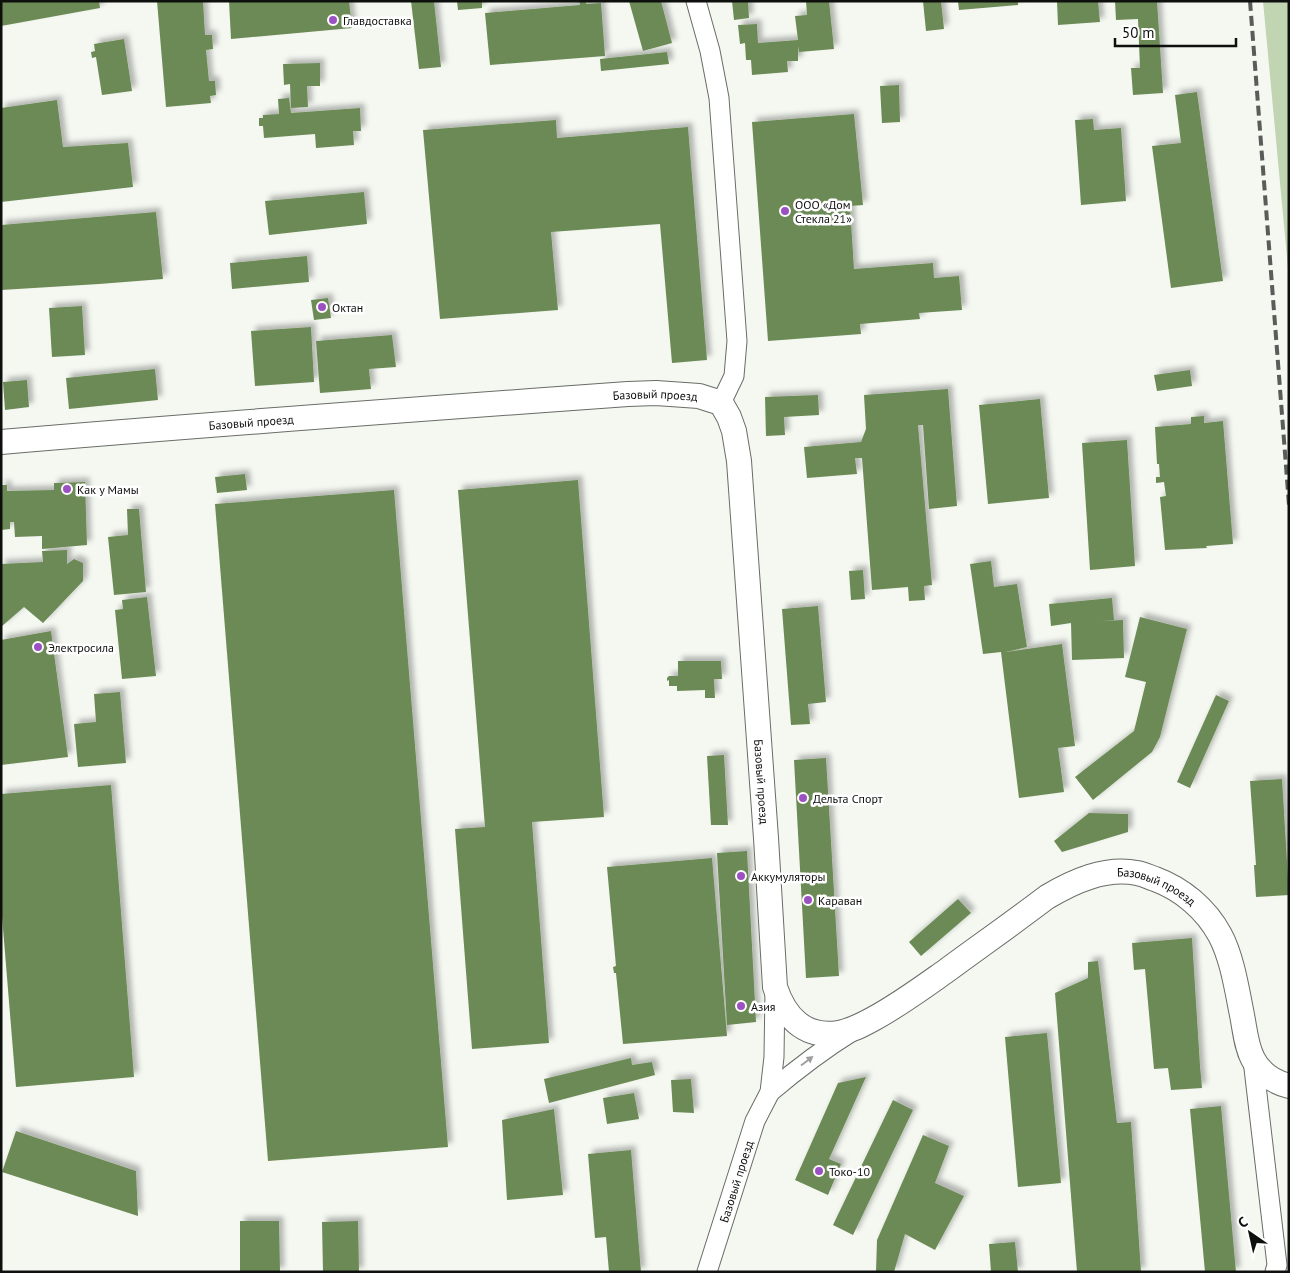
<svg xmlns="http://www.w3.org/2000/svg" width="1290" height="1273" viewBox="0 0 1290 1273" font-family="'PT Sans',sans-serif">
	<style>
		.green { fill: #c1d5b3 }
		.building { fill: #6c8a55; filter: url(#shadow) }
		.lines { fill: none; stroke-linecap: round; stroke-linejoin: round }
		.minor-casing { stroke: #696d67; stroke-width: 21 }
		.tertiary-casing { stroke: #696d67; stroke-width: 26 }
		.minor { stroke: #fff; stroke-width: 19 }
		.tertiary { stroke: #fff; stroke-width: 24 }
		.rail { stroke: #595c58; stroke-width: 4; stroke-dasharray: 10 5; stroke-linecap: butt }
		.oneway { fill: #9f9f9f }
		.poi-dot { fill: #9c51c3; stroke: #fff; stroke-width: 2 }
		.labels { text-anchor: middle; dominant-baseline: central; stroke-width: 5; stroke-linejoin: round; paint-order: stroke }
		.poi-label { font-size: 12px; fill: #0e100e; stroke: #fff; text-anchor: start }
		.street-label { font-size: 12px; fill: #0e100e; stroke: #fff }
	</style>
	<defs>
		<filter id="shadow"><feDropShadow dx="4.5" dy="-4.5" stdDeviation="2.5" flood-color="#0004"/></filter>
	</defs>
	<rect width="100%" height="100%" fill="#f4f8f1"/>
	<polygon class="green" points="1263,1 1289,1 1289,279"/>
	<g class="building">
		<polygon points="1,1 99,1 100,8 1,26"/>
		<polygon points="157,1 203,1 205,35 212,35 213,49 206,50 209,81 215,81 216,95 210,96 211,103 166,107"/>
		<polygon points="229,1 349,1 352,28 231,39"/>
		<polygon points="411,1 434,1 441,67 419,69"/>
		<polygon points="457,1 482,1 482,8 458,10"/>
		<polygon points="579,1 586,1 586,4 601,3 605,56 490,65 485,13 580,5"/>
		<polygon points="629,1 661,1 672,43 643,51"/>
		<polygon points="732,1 748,1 749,18 734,20"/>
		<polygon points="806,1 829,1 834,49 799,52 798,46 798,61 787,61 788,72 752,75 751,60 746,60 745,43 740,44 738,25 757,24 758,43 798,40 795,16 807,15"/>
		<polygon points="923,1 941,1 944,29 926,31"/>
		<polygon points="958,1 1018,1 1018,5 959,10"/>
		<polygon points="1057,1 1098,1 1100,22 1058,25"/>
		<polygon points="1115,1 1157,1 1163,93 1133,95 1131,68 1140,68 1138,19 1116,20"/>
		<polygon points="124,39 132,91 102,95 96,57 92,58 91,52 95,51 94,44"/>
		<polygon points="667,52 669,64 601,71 600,59"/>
		<polygon points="320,63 320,86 307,86 308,107 291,108 290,84 284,85 283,64"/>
		<polygon points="899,85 900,122 882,123 880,86"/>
		<polygon points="1197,92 1223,281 1171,288 1152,146 1181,143 1175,95"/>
		<polygon points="289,98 291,113 360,108 361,131 353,131 354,145 316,148 315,134 264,138 263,126 259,126 259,118 263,118 263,115 279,114 278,99"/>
		<polygon points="57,100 63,147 128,143 133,187 1,202 1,108"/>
		<polygon points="854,114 863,205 850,206 854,269 933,263 934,278 959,276 962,310 919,313 920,319 860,324 861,334 768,341 752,122"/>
		<polygon points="1093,119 1094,130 1121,128 1126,201 1081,205 1075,120"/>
		<polygon points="556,120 557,138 688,127 707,360 672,363 660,224 551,232 558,310 440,319 423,130"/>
		<polygon points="364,192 367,224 269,235 265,201"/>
		<polygon points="156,212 163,279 99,284 1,290 1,225"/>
		<polygon points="307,256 309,282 232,289 230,263"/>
		<polygon points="328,298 331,318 314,320 311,300"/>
		<polygon points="82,306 85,355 52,357 49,308"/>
		<polygon points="311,327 314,382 255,386 251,331"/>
		<polygon points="392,335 396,367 369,369 371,389 320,393 316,341"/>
		<polygon points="155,369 158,400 69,409 66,378"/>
		<polygon points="1190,370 1192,386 1157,391 1154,375"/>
		<polygon points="27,380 29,407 5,410 3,382"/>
		<polygon points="948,389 957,506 929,509 923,425 918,425 932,585 924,586 925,600 909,601 908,587 872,590 862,458 855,458 857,474 807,478 804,447 861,442 866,429 864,395"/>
		<polygon points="818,395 819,415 784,417 785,435 766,436 765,397"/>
		<polygon points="1040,399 1049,498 988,504 979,405"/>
		<polygon points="1204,416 1204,423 1223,421 1233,544 1206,546 1207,548 1165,550 1160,497 1166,496 1164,482 1156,483 1156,477 1160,477 1159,464 1157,464 1155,427 1191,424 1191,417"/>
		<polygon points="1127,440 1135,566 1090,570 1082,443"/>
		<polygon points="245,474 247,490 217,493 215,477"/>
		<polygon points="578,480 604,817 532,822 549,1043 472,1049 455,829 485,827 458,490"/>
		<polygon points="85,482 87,545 42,549 42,536 15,537 14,522 10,522 10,529 1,530 1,485 7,485 7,491 54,490 54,483"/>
		<polygon points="394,490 448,1147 268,1161 215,504"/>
		<polygon points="127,509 139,509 146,592 114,595 108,537 128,535"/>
		<polygon points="67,550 67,564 74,559 83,563 83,581 43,623 24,607 1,627 1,564 43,562 42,551"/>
		<polygon points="991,561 994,587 1017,584 1027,647 1006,652 1062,644 1075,746 1058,748 1064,792 1019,798 1001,652 983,654 970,564"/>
		<polygon points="863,570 865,599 851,600 849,571"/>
		<polygon points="147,597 156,676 122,679 115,610 123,609 122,600"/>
		<polygon points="1112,598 1114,620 1101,621 1123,620 1124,658 1072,660 1071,623 1051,626 1049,604"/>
		<polygon points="818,606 826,702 808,704 810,724 791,725 782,609"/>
		<polygon points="1140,617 1187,629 1160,737 1152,752 1093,800 1075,777 1134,731 1146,682 1125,677"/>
		<polygon points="51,631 68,757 1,765 1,640"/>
		<polygon points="678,661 721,661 722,679 714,679 715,698 705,698 705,690 677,691 677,686 669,686 669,680 667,681 667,678 669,676 678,676"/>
		<polygon points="120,692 126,763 78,767 74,724 96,722 94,694"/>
		<polygon points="1216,695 1229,701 1190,788 1177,782"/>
		<polygon points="724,755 728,825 711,825 707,756"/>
		<polygon points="826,758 839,976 806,978 794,760"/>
		<polygon points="1282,779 1289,895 1256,897 1254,865 1256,865 1250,781"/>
		<polygon points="111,785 134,1077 16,1087 1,904 1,794"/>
		<polygon points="1089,813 1128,814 1128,832 1062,852 1054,841"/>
		<polygon points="747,851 756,1022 727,1025 717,853"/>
		<polygon points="712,858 727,1036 623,1044 616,973 614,973 613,967 616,966 607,867"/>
		<polygon points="958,899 971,913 921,956 909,942"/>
		<polygon points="1192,938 1200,1066 1202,1088 1171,1090 1168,1068 1154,1069 1145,969 1134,970 1132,943"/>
		<polygon points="1098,961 1117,1123 1131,1122 1141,1272 1077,1272 1055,993 1088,978 1088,962"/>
		<polygon points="1047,1033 1061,1183 1018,1187 1005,1037"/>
		<polygon points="631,1058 632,1065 652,1062 655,1075 549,1103 544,1079"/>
		<polygon points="866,1077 829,1159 841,1164 828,1195 795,1180 838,1083"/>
		<polygon points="691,1079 694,1113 673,1112 671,1080"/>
		<polygon points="634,1093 639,1119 607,1124 603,1098"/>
		<polygon points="893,1100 913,1110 853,1235 833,1225"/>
		<polygon points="1221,1106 1236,1272 1205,1272 1190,1109"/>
		<polygon points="554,1109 563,1195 507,1200 502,1120"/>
		<polygon points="16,1131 136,1171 138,1216 2,1172"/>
		<polygon points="923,1135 949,1146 935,1183 964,1196 935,1250 905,1234 894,1272 876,1272 877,1240"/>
		<polygon points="631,1150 641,1272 609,1272 606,1237 595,1238 588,1154"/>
		<polygon points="240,1221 279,1221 280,1272 240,1272"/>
		<polygon points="358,1221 359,1272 323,1272 322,1222"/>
		<polygon points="1015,1242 1018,1272 991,1272 989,1244"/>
	</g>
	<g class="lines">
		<g class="minor-casing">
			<g id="minor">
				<polyline points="696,1 710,51 719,98 737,341 734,376 721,403"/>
				<polyline points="1253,1060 1277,1265 1275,1272"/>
				<path d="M770 1092C796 1070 822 1050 851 1032"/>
				<path id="s1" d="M707 1272 755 1121 770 1092 774 1057 775 990"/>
			</g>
		</g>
		<g class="tertiary-casing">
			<g id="tertiary">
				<path id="s2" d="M1 442C210 424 419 409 628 394L656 393 699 396 721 403 729 417 734 431 739 461 766 838 775 987C785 1017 804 1038 838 1033 851 1031 862 1025 873 1019 899 1005 922 988 946 971 980 946 1014 922 1047 897 1074 881 1105 867 1137 873 1143 874 1149 877 1155 879 1182 889 1206 909 1220 935 1232 957 1237 990 1242 1015 1245 1030 1246 1046 1253 1059 1260 1073 1274 1082 1289 1086"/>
			</g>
		</g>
		<use href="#minor" class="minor"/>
		<use href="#tertiary" class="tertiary"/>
		<polyline class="rail" points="1250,1 1289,505"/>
	</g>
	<defs><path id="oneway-solid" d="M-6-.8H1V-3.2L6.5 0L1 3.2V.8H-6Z" transform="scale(1.25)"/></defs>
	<use class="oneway" href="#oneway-solid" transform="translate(807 1061) rotate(-37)"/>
	<g class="poi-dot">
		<circle cx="333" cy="20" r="5"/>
		<circle cx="785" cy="211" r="5"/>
		<circle cx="322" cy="307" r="5"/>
		<circle cx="67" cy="489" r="5"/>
		<circle cx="38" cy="647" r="5"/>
		<circle cx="803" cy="798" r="5"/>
		<circle cx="741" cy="876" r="5"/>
		<circle cx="808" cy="900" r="5"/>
		<circle cx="741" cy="1006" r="5"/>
		<circle cx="819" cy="1171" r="5"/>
	</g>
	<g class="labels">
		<g class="poi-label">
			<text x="343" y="20">Главдоставка</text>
			<text x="795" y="204">ООО «Дом<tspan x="795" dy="14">Стекла 21»</tspan></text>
			<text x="332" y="307">Октан</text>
			<text x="77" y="489">Как у Мамы</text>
			<text x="48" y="647">Электросила</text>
			<text x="813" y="798">Дельта Спорт</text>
			<text x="751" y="876">Аккумуляторы</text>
			<text x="818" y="900">Караван</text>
			<text x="751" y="1006">Азия</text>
			<text x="829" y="1171">Токо-10</text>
		</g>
		<g class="street-label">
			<text stroke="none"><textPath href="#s2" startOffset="656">Базовый проезд</textPath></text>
			<text stroke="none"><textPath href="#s2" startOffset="251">Базовый проезд</textPath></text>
			<text stroke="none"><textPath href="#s2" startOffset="1106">Базовый проезд</textPath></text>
			<text stroke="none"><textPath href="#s2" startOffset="1766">Базовый проезд</textPath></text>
			<text stroke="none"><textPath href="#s1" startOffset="95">Базовый проезд</textPath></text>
		</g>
	</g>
	<rect width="1290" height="1273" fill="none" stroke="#0e100e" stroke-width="5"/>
	<g transform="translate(1250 1233) rotate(326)" stroke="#ffffff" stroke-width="4" paint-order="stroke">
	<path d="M0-4L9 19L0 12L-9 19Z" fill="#0e100e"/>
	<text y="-8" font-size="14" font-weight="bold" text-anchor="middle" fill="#0e100e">С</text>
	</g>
	<path d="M1115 38v8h121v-8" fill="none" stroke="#0e100e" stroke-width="2.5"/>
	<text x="1122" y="38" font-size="15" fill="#0e100e" stroke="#ffffff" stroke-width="4" paint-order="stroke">50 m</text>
</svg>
